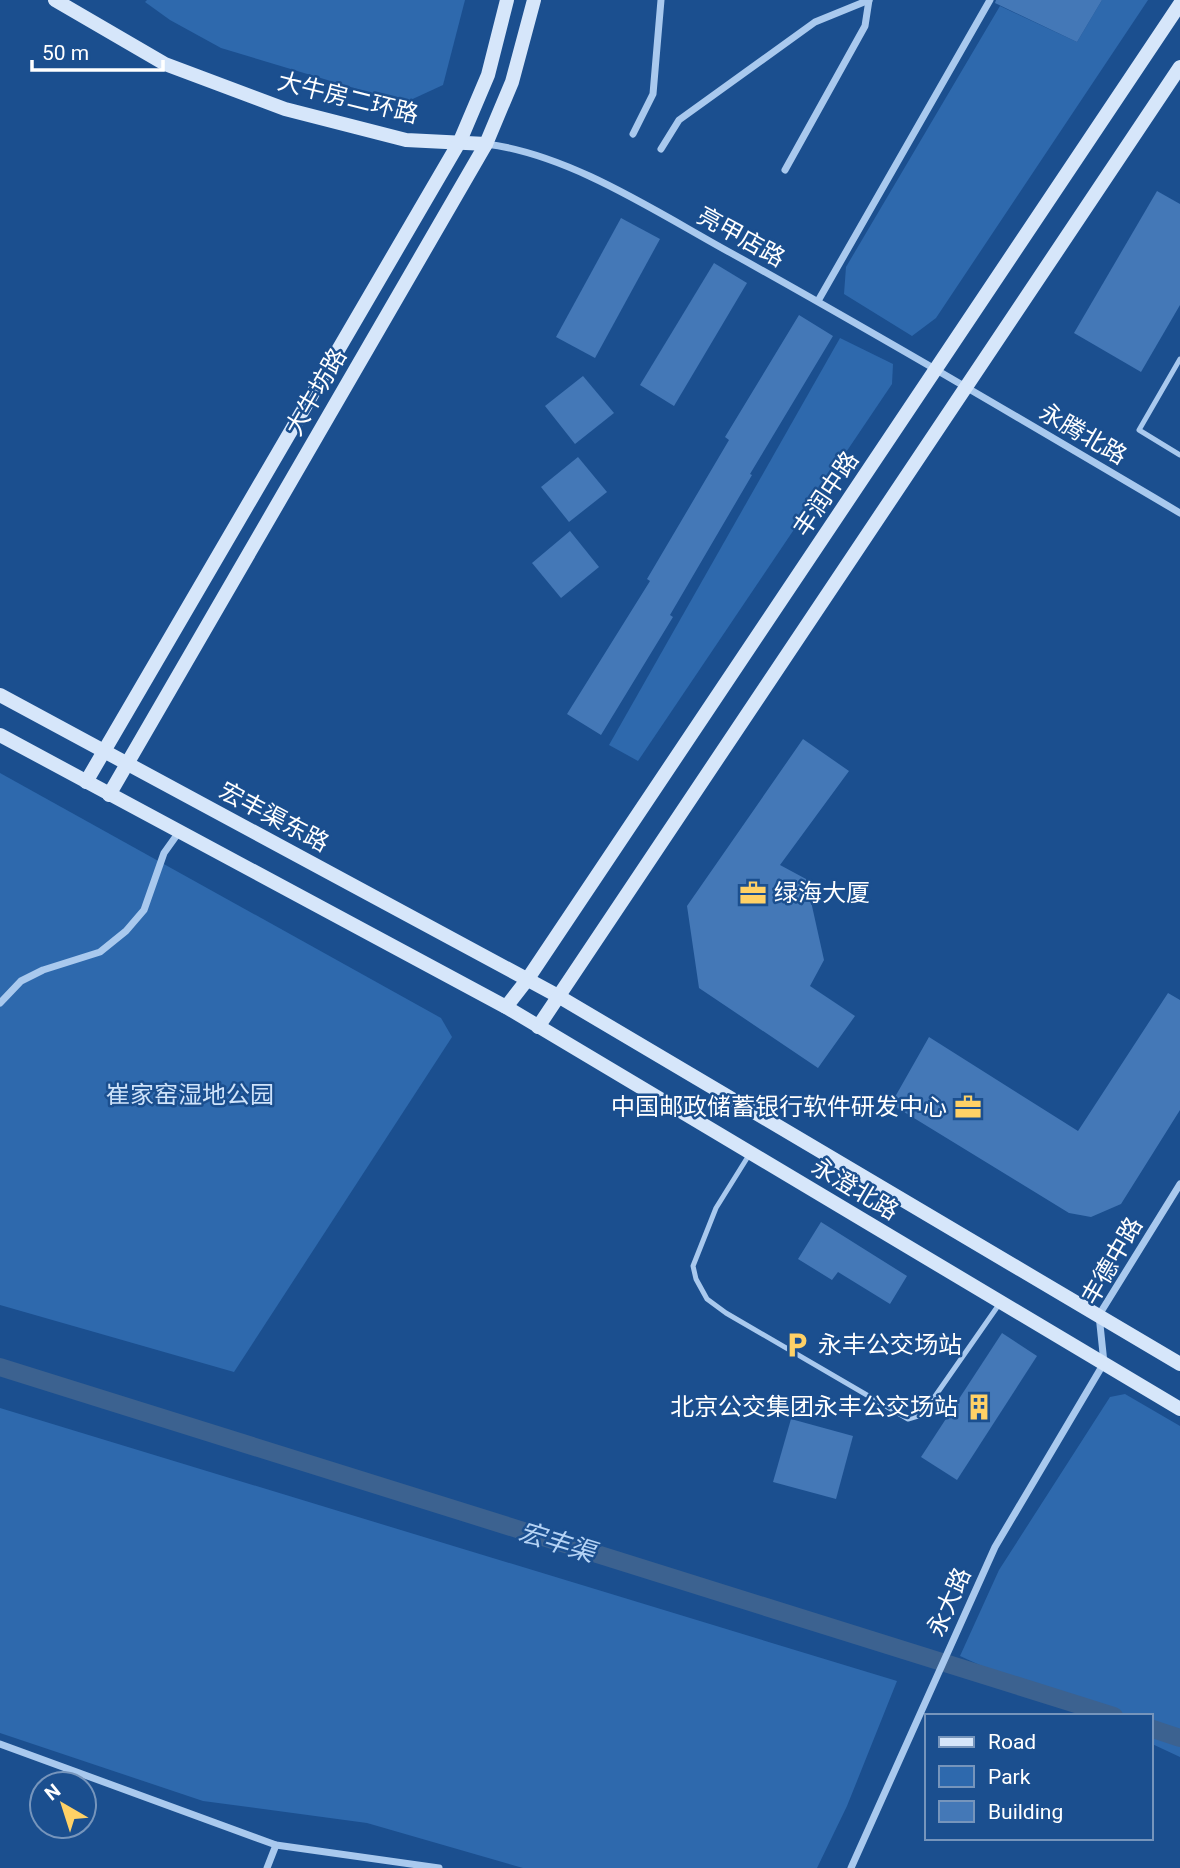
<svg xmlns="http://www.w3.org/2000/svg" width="1180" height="1868" viewBox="0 0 1180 1868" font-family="Roboto,'Noto Sans SC',sans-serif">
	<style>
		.green { fill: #2e69ad }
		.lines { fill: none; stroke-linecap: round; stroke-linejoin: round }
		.canal { stroke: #3c6290; stroke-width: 18 }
		.building { fill: #4478b7 }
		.lane { stroke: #a9c9ee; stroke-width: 5 }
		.street { stroke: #a9c9ee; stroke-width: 7 }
		.secondary { stroke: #d6e6fa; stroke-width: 14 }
		.labels { text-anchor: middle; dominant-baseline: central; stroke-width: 5; stroke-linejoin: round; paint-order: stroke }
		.street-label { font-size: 24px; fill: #fff; stroke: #1b4f8f }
		.poi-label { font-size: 24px; fill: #fff; stroke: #1b4f8f; text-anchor: start }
		.park-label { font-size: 24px; fill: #cfe3fa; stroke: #1b4f8f }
		.water-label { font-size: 26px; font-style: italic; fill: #b5d3f5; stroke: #1b4f8f }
	</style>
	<rect width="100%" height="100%" fill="#1b4f8f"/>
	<g class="green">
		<polygon points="147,0 465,0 443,85 404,103 221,48 170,20 145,2"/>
		<polygon points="1102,0 1148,0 936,318 912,336 844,294 846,267 1000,6 1077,42"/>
		<polygon points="840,338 893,364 892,384 638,761 609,745"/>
		<polygon points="0,773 441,1018 452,1037 234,1372 0,1305"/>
		<polygon points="1125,1394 1180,1426 1180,1757 1150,1743 1150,1716 1091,1716 960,1656 999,1570 1110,1397"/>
		<polygon points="0,1408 897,1681 847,1806 817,1868 523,1868 367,1823 203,1801 0,1733"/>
	</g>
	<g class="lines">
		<g class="canal">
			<polyline points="0,1367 1114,1716"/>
			<polyline points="1150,1728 1180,1738"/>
		</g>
	</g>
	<g class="building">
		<polygon points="996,0 1102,0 1077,42 995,3"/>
		<polygon points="1157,191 1180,204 1180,305 1141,372 1074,333"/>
		<polygon points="621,218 660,239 595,358 556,337"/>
		<polygon points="714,263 747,283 674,406 640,385"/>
		<polygon points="799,315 833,336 750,474 752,475 670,615 673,617 601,735 567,714 650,581 647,579 729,440 725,437"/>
		<polygon points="583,376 614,413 575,444 545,406"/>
		<polygon points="578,457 607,492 569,522 541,487"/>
		<polygon points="570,531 599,567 561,598 532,563"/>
		<polygon points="803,739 849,771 780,865 806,879 824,960 810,986 855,1016 818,1068 699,988 687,906"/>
		<polygon points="1168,993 1180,1000 1180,1110 1121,1204 1091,1217 1069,1213 891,1104 929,1037 1078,1131"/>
		<polygon points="821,1222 907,1276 890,1304 838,1272 832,1280 798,1259"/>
		<polygon points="1002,1333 1037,1356 957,1480 921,1457"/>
		<polygon points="791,1419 853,1436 836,1499 773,1482"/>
	</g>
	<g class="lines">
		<g class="lane">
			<polyline points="1180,359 1139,430 1180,455"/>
			<polyline points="749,1155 716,1208 693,1266 696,1279 707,1299 726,1313 908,1419 918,1416 931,1402 1000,1303"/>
		</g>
		<g class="street">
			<polyline points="633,134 653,94 661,0"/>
			<path d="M486 144C570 154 658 213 731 253 882 337 1031 425 1180 513"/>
			<polyline points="661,149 679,120 815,22 869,0"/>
			<polyline points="785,170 865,26 869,0"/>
			<polyline points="818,301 990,0"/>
			<polyline points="0,1003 21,981 43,970 100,952 126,931 144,910 164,853 179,832"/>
			<polyline points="0,1744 276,1845 439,1868"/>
			<polyline points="267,1868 276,1845"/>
			<polyline points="851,1868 995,1547 1104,1363 1099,1315 1180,1184"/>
		</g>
		<g class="secondary">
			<polyline points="55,0 165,64 285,109 406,140 486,144"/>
			<polyline points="0,695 558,996 1180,1364"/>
			<polyline points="0,735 506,1007 1180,1409"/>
			<polyline points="86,782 460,141 488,75 507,0"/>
			<polyline points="109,795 486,144 512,82 534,0"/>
			<polyline points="506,1007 527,980 1180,4"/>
			<polyline points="538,1027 1180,67"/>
		</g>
	</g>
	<defs>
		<g id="office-bare" transform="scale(2.1)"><path d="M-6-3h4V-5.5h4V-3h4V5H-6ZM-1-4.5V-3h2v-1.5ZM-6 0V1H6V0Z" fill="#ffd166" stroke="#1b4f8f" stroke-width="2.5" paint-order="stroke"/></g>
		<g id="parking-bare" transform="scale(2.1)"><path d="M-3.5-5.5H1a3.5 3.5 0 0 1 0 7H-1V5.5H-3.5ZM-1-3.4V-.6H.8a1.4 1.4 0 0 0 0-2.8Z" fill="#ffd166" stroke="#1b4f8f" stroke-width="2.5" paint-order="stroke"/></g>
		<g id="building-bare" transform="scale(2.1)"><path d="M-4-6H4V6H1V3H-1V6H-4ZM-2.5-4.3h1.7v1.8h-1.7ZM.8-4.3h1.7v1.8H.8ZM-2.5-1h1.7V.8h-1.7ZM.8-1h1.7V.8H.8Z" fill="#ffd166" stroke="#1b4f8f" stroke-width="2.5" paint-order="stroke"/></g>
	</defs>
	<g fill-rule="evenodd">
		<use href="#office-bare" x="753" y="893"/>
		<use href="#office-bare" x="968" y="1107"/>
		<use href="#parking-bare" x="797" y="1345"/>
		<use href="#building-bare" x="979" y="1407"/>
	</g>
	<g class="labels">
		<g class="street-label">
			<text transform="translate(348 98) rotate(14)">大牛房二环路</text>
			<text transform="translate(741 237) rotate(29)">亮甲店路</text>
			<text transform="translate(316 392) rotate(-60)">大牛坊路</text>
			<text transform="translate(1083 434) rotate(30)">永腾北路</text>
			<text transform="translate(826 494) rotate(-56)">丰润中路</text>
			<text transform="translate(274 817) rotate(28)">宏丰渠东路</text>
			<text transform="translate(855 1189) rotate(31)">永澄北路</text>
			<text transform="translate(1112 1261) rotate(-60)">丰德中路</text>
			<text transform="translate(949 1602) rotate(-66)">永大路</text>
		</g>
		<g class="poi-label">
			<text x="774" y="893">绿海大厦</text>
			<text x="947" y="1107" text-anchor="end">中国邮政储蓄银行软件研发中心</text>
			<text x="818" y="1345">永丰公交场站</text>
			<text x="958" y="1407" text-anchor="end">北京公交集团永丰公交场站</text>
		</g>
		<g class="park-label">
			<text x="190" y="1095">崔家窑湿地公园</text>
		</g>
		<g class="water-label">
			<text transform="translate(557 1542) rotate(17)">宏丰渠</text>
		</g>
	</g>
	<rect x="925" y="1714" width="228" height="126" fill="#1b4f8f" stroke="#7695bc" stroke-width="2"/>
	<rect x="939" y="1737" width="35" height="10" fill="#d6e6fa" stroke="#7695bc" stroke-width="2"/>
	<text x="988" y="1749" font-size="21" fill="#ffffff">Road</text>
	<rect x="939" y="1766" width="35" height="21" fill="#2e69ad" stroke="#7695bc" stroke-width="2"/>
	<text x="988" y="1784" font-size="21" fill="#ffffff">Park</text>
	<rect x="939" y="1801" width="35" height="21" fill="#4478b7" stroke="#7695bc" stroke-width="2"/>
	<text x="988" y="1819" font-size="21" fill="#ffffff">Building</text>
	<g transform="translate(63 1805) rotate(321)"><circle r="33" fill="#1b4f8f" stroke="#7695bc" stroke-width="2"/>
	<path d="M0-5L12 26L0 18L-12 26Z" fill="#ffd166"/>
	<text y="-10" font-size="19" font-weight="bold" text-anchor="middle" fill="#ffffff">N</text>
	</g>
	<path d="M32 60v10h131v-10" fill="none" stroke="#ffffff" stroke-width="3.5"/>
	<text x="42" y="60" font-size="21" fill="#ffffff" stroke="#1b4f8f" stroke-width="5" paint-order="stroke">50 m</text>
</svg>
